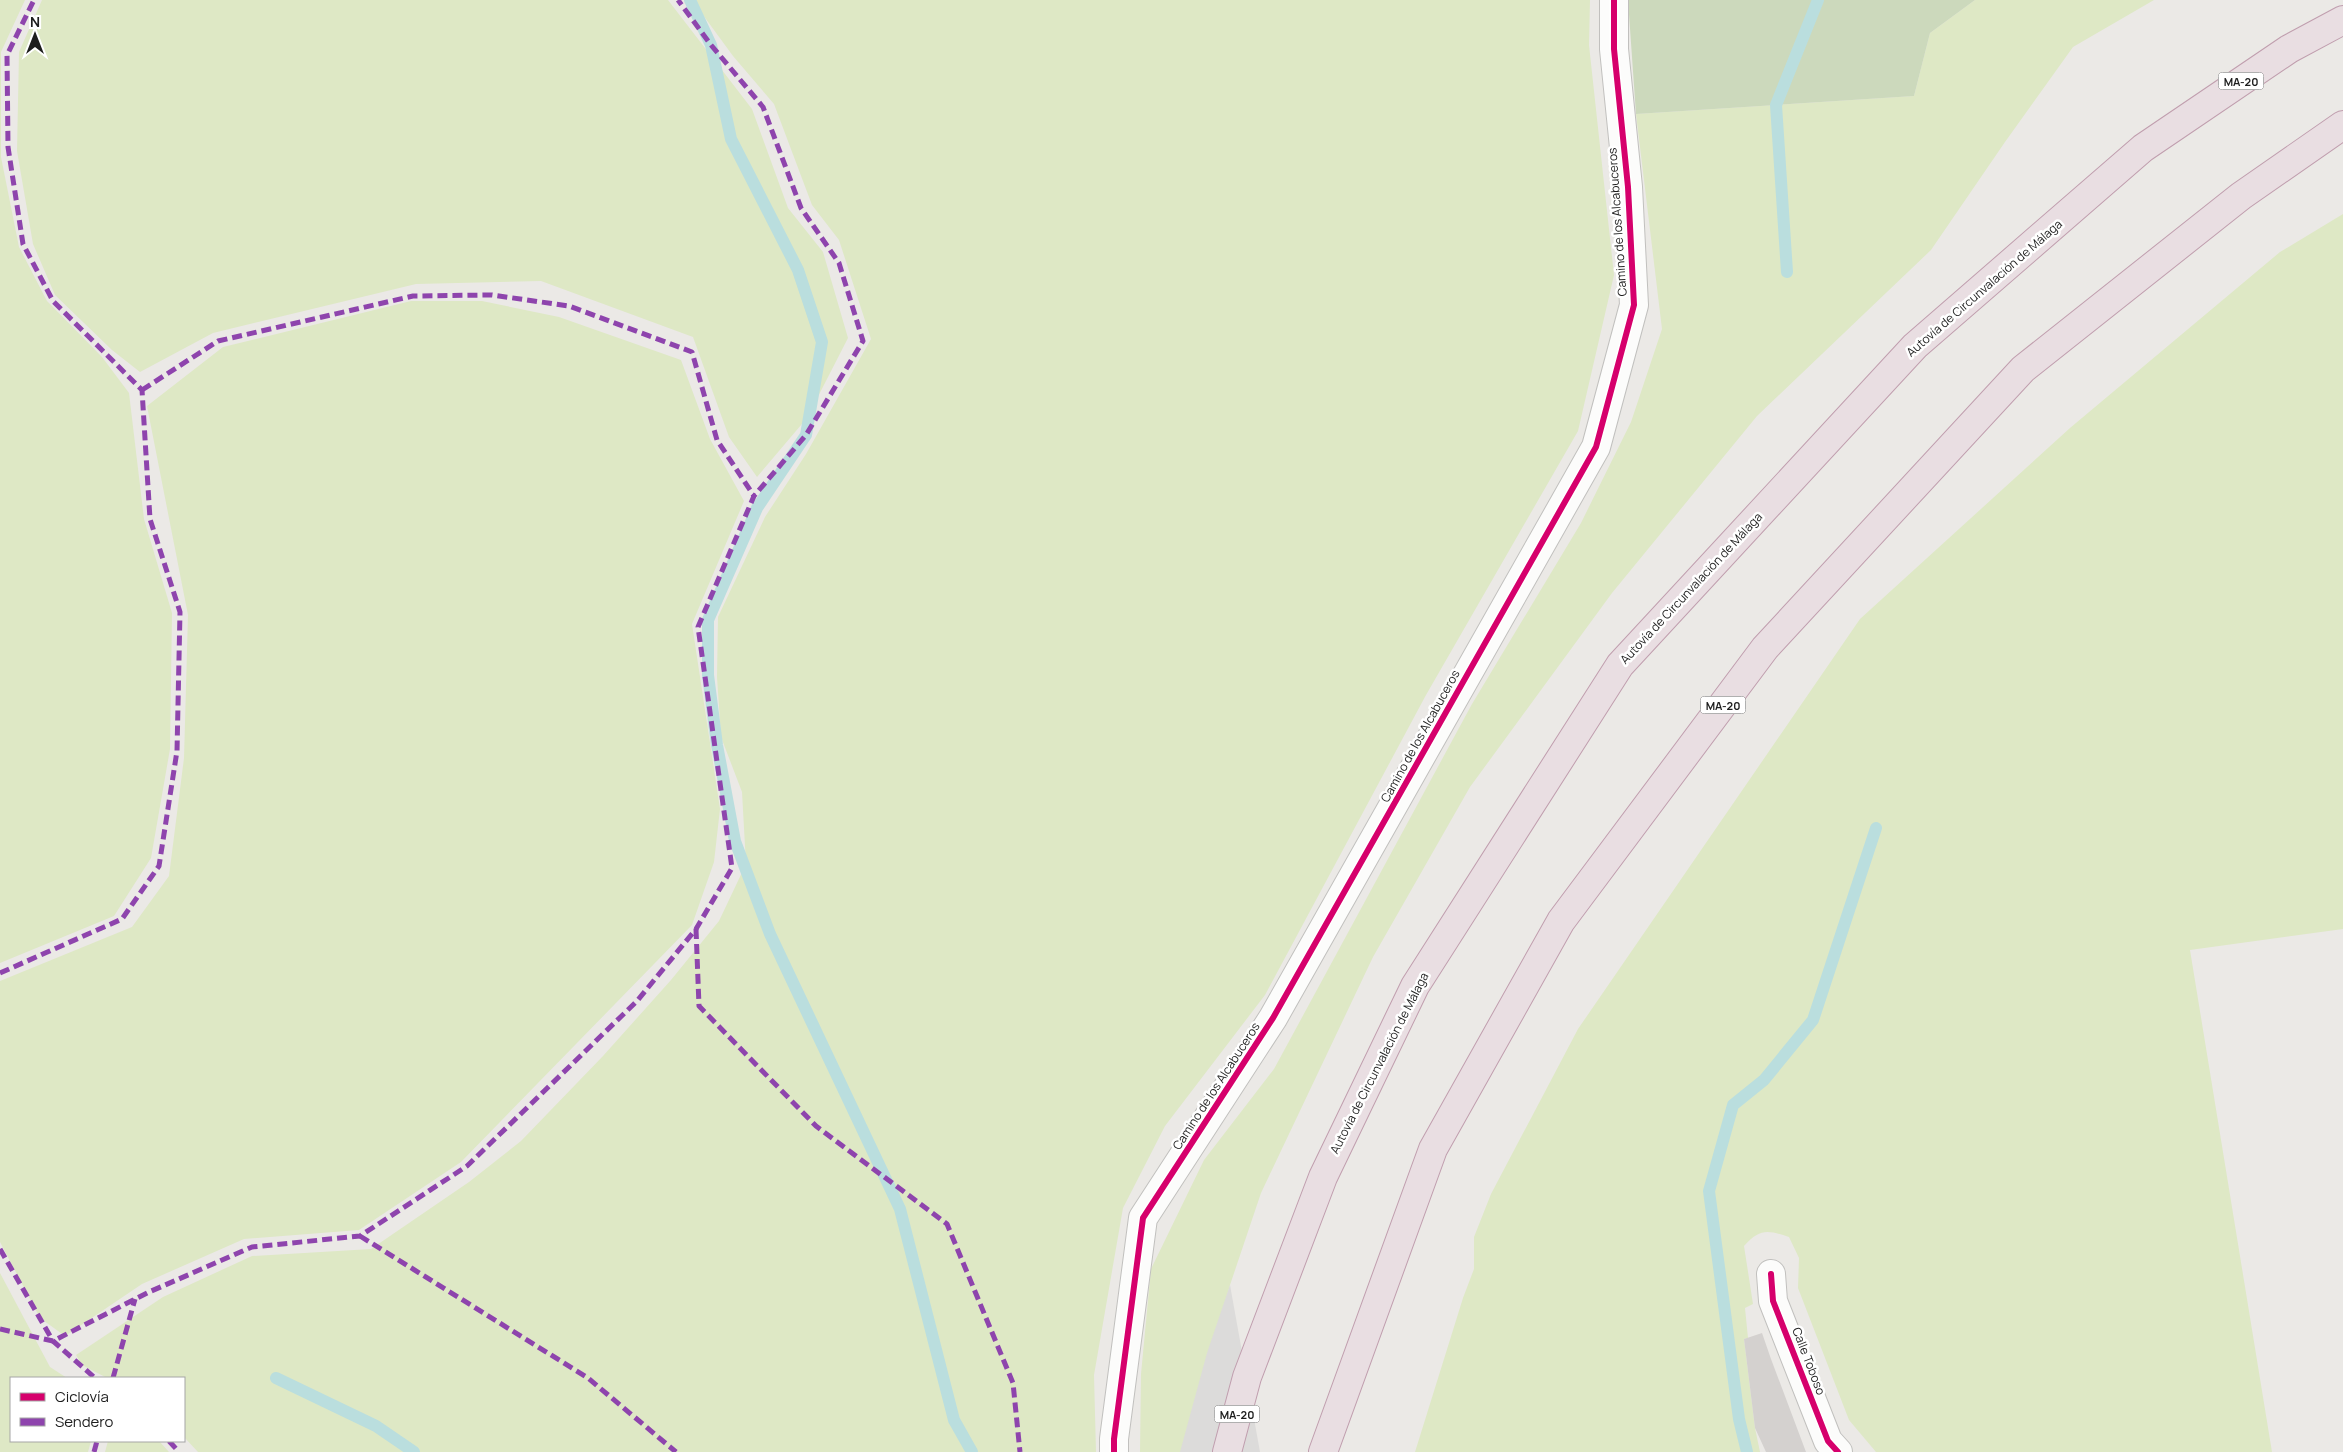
<svg xmlns="http://www.w3.org/2000/svg" width="2343" height="1452" viewBox="0 0 2343 1452" font-family="Manrope,sans-serif">
	<style>
		.grass { fill: #dee8c5 }
		.forest { fill: #ccd9bc }
		.pier { fill: #dcdbda }
		.lines { fill: none; stroke-linecap: round; stroke-linejoin: round }
		.stream { stroke: #badede; stroke-width: 12 }
		.building { fill: #d4d1cf }
		.minor-casing { stroke: #c1c0be; stroke-width: 30 }
		.motorway-casing { stroke: #c09eae; stroke-width: 30 }
		.minor { stroke: #fcfcfb; stroke-width: 28 }
		.motorway { stroke: #e9dee2; stroke-width: 28 }
		.quiet { stroke: #8e44ad; stroke-width: 5; stroke-dasharray: 10 5; stroke-linecap: butt }
		.cycleway-casing { stroke: #fff; stroke-width: 9 }
		.cycleway { stroke: #d6006c; stroke-width: 6 }
		.labels { text-anchor: middle; dominant-baseline: central; stroke-width: 5; stroke-linejoin: round; paint-order: stroke }
		.shield { fill: #fff; stroke: #616161; stroke-width: 1 }
		.shield-label { font-size: 11px; font-weight: bold; fill: #1d1d1d }
		.street-label { font-size: 12px; fill: #1d1d1d; stroke: #fff }
	</style>
	<rect width="100%" height="100%" fill="#ebe9e6"/>
	<g class="grass">
		<polygon points="0,0 25,0 1,52 1,157 19,247 47,301 102,357 129,393 144,519 172,613 170,749 151,858 114,916 0,963"/>
		<polygon points="42,0 668,0 752,109 788,208 823,252 848,338 807,418 757,477 729,437 693,337 541,281 416,284 213,333 140,372 112,350 55,295 33,244 17,151 19,52"/>
		<polygon points="692,0 1590,0 1589,45 1614,275 1578,431 1426,695 1265,995 1165,1126 1123,1208 1094,1375 1096,1452 198,1452 184,1437 184,1378 107,1378 82,1365 76,1355 163,1297 252,1256 371,1249 469,1182 521,1141 603,1056 671,980 719,921 746,864 742,792 721,737 717,677 718,617 765,517 806,454 871,339 839,240 812,205 774,104 733,56"/>
		<polygon points="1975,0 2154,0 2073,47 2005,142 1931,250 1757,416 1612,593 1470,787 1373,957 1261,1193 1230,1285 1182,1452 1140,1452 1141,1374 1151,1269 1204,1160 1274,1069 1472,704 1581,523 1631,422 1662,329 1636,114 1914,96 1930,33"/>
		<path d="M2343 214V929L2190 950 2272 1452H1876L1849 1420 1798 1288 1799 1258 1789 1237C1768 1230 1760 1228 1744 1246L1753 1304 1745 1308 1748 1338 1744 1339 1755 1428 1760 1452H1415L1463 1298 1474 1269V1237L1491 1194 1578 1029 1860 619 2070 428 2280 252Z"/>
		<polygon points="411,301 482,301 559,317 681,360 710,439 744,501 692,624 720,809 714,862 692,925 461,1162 359,1230 244,1239 142,1284 65,1336 40,1318 0,1242 0,981 132,927 169,876 184,758 188,615 147,406 223,347"/>
		<polygon points="0,1273 50,1367 67,1378 11,1378 11,1441 91,1441 88,1452 0,1452"/>
		<polygon points="108,1441 159,1441 169,1452 105,1452"/>
	</g>
	<polygon class="forest" points="1628,0 1975,0 1930,33 1914,96 1636,114"/>
	<polygon class="pier" points="1230,1285 1260,1452 1180,1452 1207,1353"/>
	<g class="lines">
		<g class="stream">
			<polyline points="690,0 711,45 731,139 798,270 822,342 806,435 757,508 708,620 708,675 717,745 735,841 770,934 900,1209 954,1420 972,1452"/>
			<polyline points="1787,272 1776,105 1818,0"/>
			<polyline points="276,1378 376,1426 414,1452"/>
			<polyline points="1747,1452 1739,1419 1709,1191 1733,1105 1764,1080 1813,1020 1876,828"/>
		</g>
	</g>
	<polygon class="building" points="1762,1333 1771,1359 1806,1452 1766,1452 1755,1428 1744,1339"/>
	<g class="lines">
		<g class="minor-casing">
			<g id="minor">
				<polyline points="1771,1274 1773,1301 1828,1441 1838,1452"/>
				<polyline points="1114,1452 1114,1439 1143,1218 1273,1018 1596,447 1634,305 1628,187 1614,49 1614,0"/>
			</g>
		</g>
		<g class="motorway-casing">
			<g id="motorway">
				<polyline points="1227,1452 1247,1377 1323,1177 1415,986 1620,665 1915,346 2143,148 2289,49 2343,20"/>
				<polyline points="1323,1452 1433,1149 1561,921 1765,648 2023,369 2241,196 2343,125"/>
			</g>
		</g>
		<use href="#minor" class="minor"/>
		<use href="#motorway" class="motorway"/>
		<g class="quiet">
			<polyline points="142,390 218,341 413,296 492,295 569,306 692,352 717,440 754,496"/>
			<polyline points="696,929 699,1006 816,1126 947,1224 1013,1383 1020,1452"/>
			<polyline points="0,973 122,919 159,866 177,751 180,612 150,519 142,390 53,301 23,244 8,147 7,55 34,0"/>
			<polyline points="360,1236 588,1378 676,1452"/>
			<polyline points="0,1249 53,1341 95,1378"/>
			<polyline points="0,1329 53,1341 149,1292 252,1247 360,1236 467,1166 637,1001 696,929 732,868 698,627 754,496 806,435 863,341 839,263 801,208 763,107 711,45 678,0"/>
			<polyline points="113,1378 135,1299"/>
			<polyline points="169,1441 179,1452"/>
			<polyline points="94,1452 97,1441"/>
		</g>
		<g class="cycleway-casing">
			<g id="cycleway">
				<polyline points="1771,1274 1773,1301 1828,1441 1838,1452"/>
				<polyline points="1114,1452 1114,1439 1143,1218 1273,1018 1596,447 1634,305 1628,187 1614,49 1614,0"/>
			</g>
		</g>
		<use href="#cycleway" class="cycleway"/>
	</g>
	<g class="labels">
		<g class="shield">
			<rect x="2218.5" y="72.5" width="45" height="17" rx="4"/>
			<rect x="1700.5" y="696.5" width="45" height="17" rx="4"/>
			<rect x="1214.5" y="1405.5" width="45" height="17" rx="4"/>
		</g>
		<g class="shield-label">
			<text x="2241" y="81">MA-20</text>
			<text x="1723" y="705">MA-20</text>
			<text x="1237" y="1414">MA-20</text>
		</g>
		<g class="street-label">
			<text transform="translate(1617 222) rotate(-94)">Camino de los Alcabuceros</text>
			<text transform="translate(1984 288) rotate(-41)">Autovía de Circunvalación de Málaga</text>
			<text transform="translate(1691 588) rotate(-47)">Autovía de Circunvalación de Málaga</text>
			<text transform="translate(1420 736) rotate(-61)">Camino de los Alcabuceros</text>
			<text transform="translate(1379 1063) rotate(-63)">Autovía de Circunvalación de Málaga</text>
			<text transform="translate(1216 1086) rotate(-57)">Camino de los Alcabuceros</text>
			<text transform="translate(1809 1361) rotate(69)">Calle Toboso</text>
		</g>
	</g>
	<rect x="10" y="1377" width="175" height="65" fill="#ffffff" stroke="#a5a5a5"/>
	<rect x="20" y="1393" width="25" height="8" fill="#d6006c" stroke="#a5a5a5"/>
	<text x="55" y="1402" font-size="15" fill="#1d1d1d">Ciclovía</text>
	<rect x="20" y="1418" width="25" height="8" fill="#8e44ad" stroke="#a5a5a5"/>
	<text x="55" y="1427" font-size="15" fill="#1d1d1d">Sendero</text>
	<g transform="translate(35 35)" stroke="#ffffff" stroke-width="4" paint-order="stroke">
	<path d="M0-4L9 19L0 12L-9 19Z" fill="#1d1d1d"/>
	<text y="-8" font-size="14" font-weight="bold" text-anchor="middle" fill="#1d1d1d">N</text>
	</g>
</svg>
